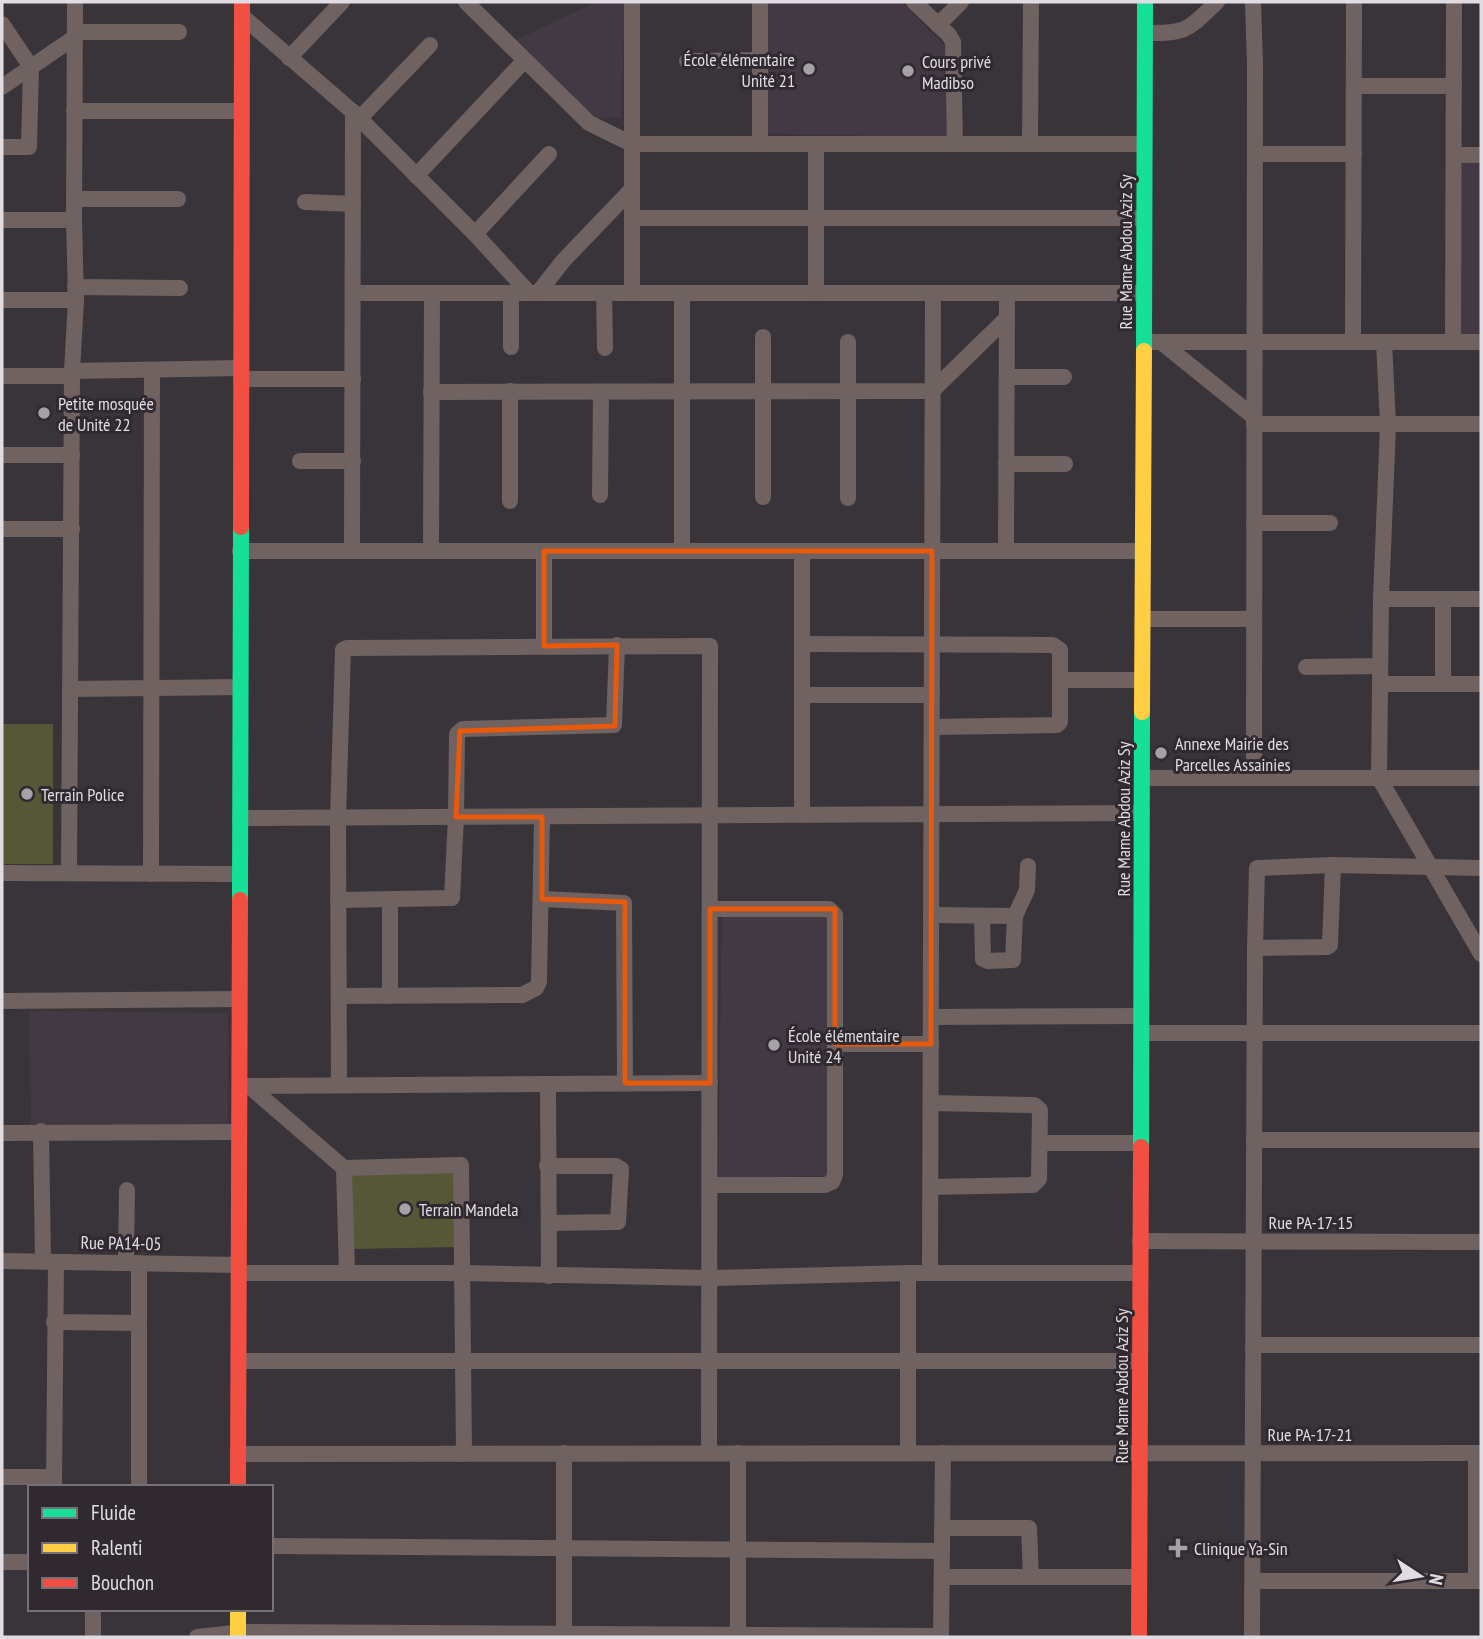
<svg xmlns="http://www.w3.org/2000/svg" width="1483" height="1639" viewBox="0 0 1483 1639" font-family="'PT Sans Narrow',sans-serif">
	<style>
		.built { fill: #433944 }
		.green { fill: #565736 }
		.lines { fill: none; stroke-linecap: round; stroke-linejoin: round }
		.street { stroke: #6f6260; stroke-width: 16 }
		.fast { stroke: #16e098; stroke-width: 16 }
		.slow { stroke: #ffcf43; stroke-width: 16 }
		.jam { stroke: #f24e42; stroke-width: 16 }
		.marked { fill: none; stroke: #e8590c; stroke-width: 5; stroke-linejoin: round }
		.poi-dot { fill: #a6a1a6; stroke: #302930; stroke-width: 2.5 }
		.labels { text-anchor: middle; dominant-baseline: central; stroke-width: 6; stroke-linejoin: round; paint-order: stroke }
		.poi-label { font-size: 18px; fill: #e1dce1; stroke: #302930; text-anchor: start }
		.street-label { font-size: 18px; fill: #e1dce1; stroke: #302930 }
	</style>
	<rect width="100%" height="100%" fill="#393439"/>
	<g class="built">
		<polygon points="596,2 625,2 621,118 595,118 516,40"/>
		<polygon points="766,2 902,2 949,51 950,142 854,135 765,134"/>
		<rect x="1460" y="163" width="21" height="172"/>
		<polygon points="829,914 827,1176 718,1178 722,915"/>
		<polygon points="29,1011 228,1013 228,1125 31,1124"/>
	</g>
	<g class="green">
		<rect x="2" y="724" width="51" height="140"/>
		<polygon points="461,1171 461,1247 349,1249 348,1172"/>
	</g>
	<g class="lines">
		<g class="street">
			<polyline points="466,2 589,123 632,144 1144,144"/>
			<polyline points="914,2 949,35 953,42 955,144"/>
			<polyline points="1253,2 1255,63 1254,778"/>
			<polyline points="242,16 353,112 475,234 529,293"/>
			<polyline points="2,24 31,67 29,147 2,147"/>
			<polyline points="938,25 961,2"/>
			<polyline points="75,32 179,32"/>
			<path d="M1145 33C1187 34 1187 30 1217 2"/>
			<polyline points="289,58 342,2"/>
			<polyline points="687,61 760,60"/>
			<polyline points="1354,86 1454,86"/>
			<polyline points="2,87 75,37"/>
			<polyline points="74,111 242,111"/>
			<polyline points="359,119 430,45"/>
			<polyline points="760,144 760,2"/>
			<polyline points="1030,144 1031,2"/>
			<polyline points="1255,154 1354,154"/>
			<polyline points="1454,155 1481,155"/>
			<polyline points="416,176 525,60"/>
			<polyline points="74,199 178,199"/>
			<polyline points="305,202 353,204"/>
			<polyline points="632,218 1144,218"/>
			<polyline points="2,220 74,220"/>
			<polyline points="475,234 549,154"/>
			<polyline points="75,287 180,288"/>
			<polyline points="353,293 1144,293"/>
			<polyline points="538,293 563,261 632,189"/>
			<polyline points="604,293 605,348"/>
			<polyline points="632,293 632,2"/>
			<polyline points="816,293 816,144"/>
			<polyline points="2,300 76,300"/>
			<polyline points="1144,342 1481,342"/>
			<polyline points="1161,342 1254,417"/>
			<polyline points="1353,342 1354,2"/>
			<polyline points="1384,342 1388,425 1381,599 1379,778 1481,954"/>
			<polyline points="1453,342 1454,2"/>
			<polyline points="511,347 511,293"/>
			<polyline points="72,371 241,368"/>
			<polyline points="2,376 73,376"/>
			<polyline points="1007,377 1064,377"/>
			<polyline points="241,379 353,379"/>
			<polyline points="431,392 932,391 1007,318"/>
			<polyline points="1254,424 1481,424"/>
			<polyline points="2,455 72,455"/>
			<polyline points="300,461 353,461"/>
			<polyline points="1006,464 1065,464"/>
			<polyline points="600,495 601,392"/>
			<polyline points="763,497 763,337"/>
			<polyline points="848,498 848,342"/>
			<polyline points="510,501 510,391"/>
			<polyline points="1254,523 1330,523"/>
			<polyline points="2,529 72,529"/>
			<polyline points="240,551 1143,551"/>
			<polyline points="352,551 353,112"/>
			<polyline points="431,551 432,293"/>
			<polyline points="682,551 682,293"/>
			<polyline points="1006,551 1007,293"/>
			<polyline points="1381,599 1481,599"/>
			<polyline points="1143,619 1254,619"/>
			<polyline points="802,644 1053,645 1060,650 1060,722 1057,725 932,727"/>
			<polyline points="544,646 544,551"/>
			<polyline points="1306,667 1380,666"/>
			<polyline points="1060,680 1142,680"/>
			<polyline points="1380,684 1481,684"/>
			<polyline points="1443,684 1443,599"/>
			<polyline points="71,689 240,687"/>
			<polyline points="802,695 932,695"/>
			<polyline points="1142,778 1481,778"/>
			<polyline points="802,815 802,551"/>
			<polyline points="240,818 1142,813"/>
			<polyline points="2,873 240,874"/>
			<polyline points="69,873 72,371 76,300 74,220 75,2"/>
			<polyline points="151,874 152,370"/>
			<polyline points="542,899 624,903 625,1083"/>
			<polyline points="338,900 452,898 456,817 457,734 463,729 614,725 617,645"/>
			<polyline points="931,915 1015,916"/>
			<polyline points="982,916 983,959 988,961 1013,960 1015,916 1027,890 1028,866"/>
			<polyline points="1255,948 1327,947 1330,945 1333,865"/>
			<polyline points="339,996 522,995 536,988 539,982 542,817"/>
			<polyline points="390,996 390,900"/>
			<polyline points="2,1001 239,999"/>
			<polyline points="931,1017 1141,1016"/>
			<polyline points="1141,1033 1481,1033"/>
			<polyline points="835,1044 931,1044"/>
			<polyline points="548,1084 549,1276"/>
			<polyline points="339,1085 338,817 343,650 347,648 710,646 709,1453"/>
			<polyline points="245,1086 710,1083"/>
			<polyline points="249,1086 344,1168 461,1165 464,1454"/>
			<polyline points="41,1131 43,1261"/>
			<polyline points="2,1133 239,1132"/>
			<polyline points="1254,1140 1481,1140"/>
			<polyline points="1040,1143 1141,1143"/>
			<polyline points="547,1166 616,1166 621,1169 618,1222 549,1223"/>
			<polyline points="344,1168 347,1273"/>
			<polyline points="710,1185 825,1185 832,1182 835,1175 835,915 829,909 710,909"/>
			<polyline points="931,1187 1033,1185 1039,1179 1040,1110 1034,1105 931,1103"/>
			<polyline points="1140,1241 1481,1242"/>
			<polyline points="2,1261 239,1265"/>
			<polyline points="126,1262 127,1190"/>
			<polyline points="139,1263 139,1487"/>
			<polyline points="239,1273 463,1273 710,1278 908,1273 1140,1273"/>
			<polyline points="930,1273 933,293"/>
			<polyline points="54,1322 139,1323"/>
			<polyline points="1253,1345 1481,1345"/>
			<polyline points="239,1361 1140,1361"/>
			<polyline points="908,1453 908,1273"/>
			<polyline points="1476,1453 1476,1581"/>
			<polyline points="238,1454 1481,1453"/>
			<polyline points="2,1477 54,1477"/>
			<polyline points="54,1487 56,1262"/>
			<polyline points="942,1528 1029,1528 1031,1577"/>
			<polyline points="271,1546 942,1551"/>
			<polyline points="2,1562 30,1562"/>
			<polyline points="942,1577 1139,1577"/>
			<polyline points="1253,1581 1481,1581"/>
			<polyline points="564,1634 564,1453"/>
			<polyline points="93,1637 93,1609"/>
			<polyline points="197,1637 243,1632 941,1636"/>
			<polyline points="738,1637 738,1453"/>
			<polyline points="941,1637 943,1453"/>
			<polyline points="1252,1637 1255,948 1257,868 1333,865 1481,868"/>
		</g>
		<g class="fast">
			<polyline points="1144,351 1145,2"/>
			<polyline points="240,900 241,527"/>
			<polyline points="1141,1147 1142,712"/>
		</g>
		<g class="slow">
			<polyline points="1142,712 1144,351"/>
			<polyline points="238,1609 238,1637"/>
		</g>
		<g class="jam">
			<polyline points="241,527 242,2"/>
			<polyline points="238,1487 240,900"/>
			<polyline points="1139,1637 1141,1147"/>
		</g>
	</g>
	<path class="marked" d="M544 551H932L931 1044H835V909H710V1083H625V902L542 899V817H456L460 731 615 726 617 645 544 646Z"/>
	<g class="poi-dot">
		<circle cx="809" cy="69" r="7"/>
		<circle cx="908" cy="71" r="7"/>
		<circle cx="44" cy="413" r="7"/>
		<circle cx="1161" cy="753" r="7"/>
		<circle cx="27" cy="794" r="7"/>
		<circle cx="774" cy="1045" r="7"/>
		<circle cx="405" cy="1209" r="7"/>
		<path d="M1174.5 1537.5h7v7h7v7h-7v7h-7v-7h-7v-7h7z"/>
	</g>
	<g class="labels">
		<g class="poi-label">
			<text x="795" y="59" text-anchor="end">École élémentaire<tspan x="795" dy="21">Unité 21</tspan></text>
			<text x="922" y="61">Cours privé<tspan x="922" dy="21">Madibso</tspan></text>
			<text x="58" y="403">Petite mosquée<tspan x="58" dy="21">de Unité 22</tspan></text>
			<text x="1175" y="743">Annexe Mairie des<tspan x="1175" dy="21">Parcelles Assainies</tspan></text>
			<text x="41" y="794">Terrain Police</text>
			<text x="788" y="1035">École élémentaire<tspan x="788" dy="21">Unité 24</tspan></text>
			<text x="419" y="1209">Terrain Mandela</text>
			<text x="1194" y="1548">Clinique Ya-Sin</text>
		</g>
		<g class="street-label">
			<text transform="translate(1125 252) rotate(-90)">Rue Mame Abdou Aziz Sy</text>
			<text transform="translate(1123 819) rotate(-90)">Rue Mame Abdou Aziz Sy</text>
			<text x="1311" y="1222">Rue PA-17-15</text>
			<text transform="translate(121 1243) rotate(1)">Rue PA14-05</text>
			<text transform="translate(1121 1386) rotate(-90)">Rue Mame Abdou Aziz Sy</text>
			<text x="1310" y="1434">Rue PA-17-21</text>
		</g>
	</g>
	<rect width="1483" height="1639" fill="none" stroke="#e1dce1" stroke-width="7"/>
	<rect x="28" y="1485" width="245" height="126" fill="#302930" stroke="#777177" stroke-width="2"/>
	<rect x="42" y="1508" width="35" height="10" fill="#16e098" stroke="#777177" stroke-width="2"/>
	<text x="91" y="1520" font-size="21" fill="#e1dce1">Fluide</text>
	<rect x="42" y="1543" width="35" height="10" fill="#ffcf43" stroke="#777177" stroke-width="2"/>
	<text x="91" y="1555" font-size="21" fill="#e1dce1">Ralenti</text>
	<rect x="42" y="1578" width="35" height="10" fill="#f24e42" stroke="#777177" stroke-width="2"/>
	<text x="91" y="1590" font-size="21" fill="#e1dce1">Bouchon</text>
	<g transform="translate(1420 1576) rotate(102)" stroke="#302930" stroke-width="5" paint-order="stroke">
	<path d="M0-5L12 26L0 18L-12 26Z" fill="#e1dce1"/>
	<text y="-10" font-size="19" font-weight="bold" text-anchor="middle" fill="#e1dce1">N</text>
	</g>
</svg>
